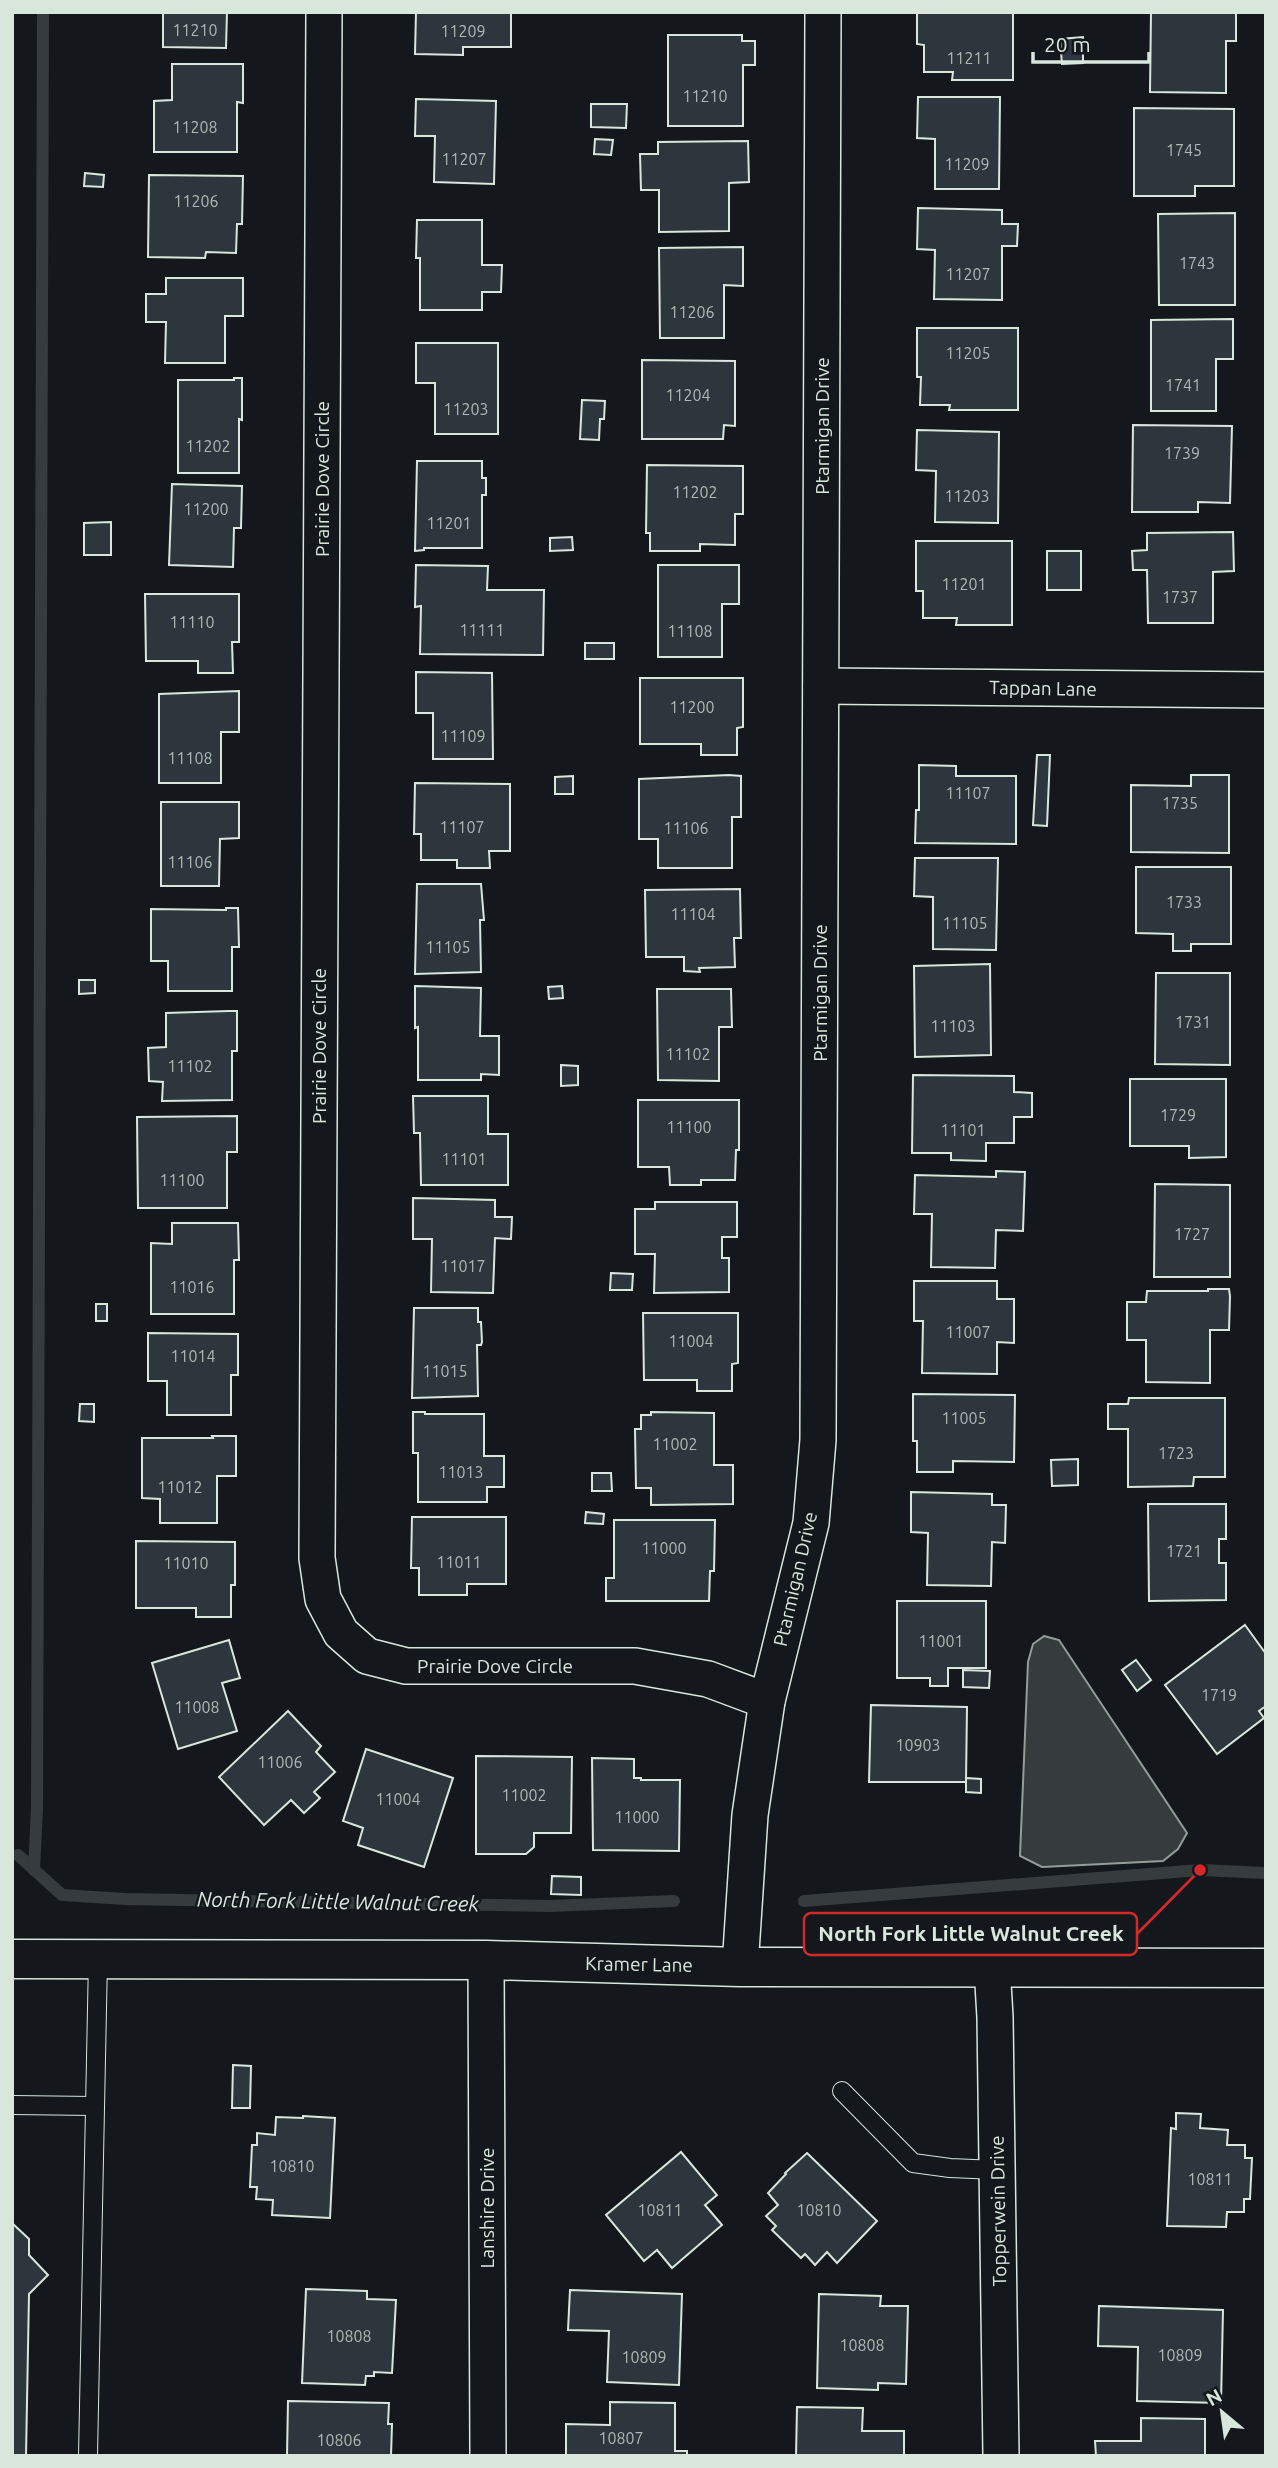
<svg xmlns="http://www.w3.org/2000/svg" width="1278" height="2468" viewBox="0 0 1278 2468" font-family="Ubuntu,sans-serif">
	<style>
		.water { fill: #363b3e; stroke: #939e99; stroke-width: 2 }
		.lines { fill: none; stroke-linecap: round; stroke-linejoin: round }
		.stream { stroke: #363b3e; stroke-width: 12 }
		.building { fill: #2c363c; stroke: #d8e6dc; stroke-width: 2 }
		.service-casing { stroke: #d8e6dc; stroke-width: 20 }
		.minor-casing { stroke: #d8e6dc; stroke-width: 38 }
		.tertiary-casing { stroke: #d8e6dc; stroke-width: 41 }
		.service { stroke: #14181c; stroke-width: 18 }
		.minor { stroke: #14181c; stroke-width: 35 }
		.tertiary { stroke: #14181c; stroke-width: 38 }
		.labels { text-anchor: middle; dominant-baseline: central; stroke-width: 5; stroke-linejoin: round; paint-order: stroke }
		.number-label { font-size: 16px; fill: #adbab4 }
		.street-label { font-size: 19px; fill: #d8e6dc; stroke: #14181c }
		.water-label { font-size: 21px; font-style: italic; fill: #d8e6dc; stroke: #14181c }
		.leader { fill: none; stroke: #d62828; stroke-width: 2.5 }
		.callout-dot { fill: #d62828; stroke: #14181c; stroke-width: 2.5 }
		.callout { fill: #14181c; stroke: #d62828; stroke-width: 2.5 }
		.callout-label { font-size: 21px; text-anchor: middle; font-weight: bold; fill: #d8e6dc }
	</style>
	<rect width="100%" height="100%" fill="#14181c"/>
	<polygon class="water" points="1044,1636 1059,1640 1187,1833 1178,1849 1163,1861 1042,1867 1020,1856 1028,1662 1033,1644"/>
	<g class="lines">
		<g class="stream">
			<polyline points="18,1855 62,1895 125,1899 549,1906 674,1901"/>
			<polyline points="34,1870 37,1809 43,12"/>
			<polyline points="804,1901 1200,1870 1266,1873"/>
		</g>
	</g>
	<g class="building">
		<polygon points="163,12 227,12 226,48 163,47"/>
		<polygon points="416,12 511,12 511,47 463,47 463,55 415,54"/>
		<polygon points="917,12 1013,12 1013,80 952,80 953,72 924,72 924,45 917,44"/>
		<polygon points="1151,12 1236,12 1236,41 1226,41 1226,93 1150,92"/>
		<polygon points="668,35 742,35 742,41 755,41 755,65 743,65 743,126 668,126"/>
		<polygon points="1083,37 1083,63 1062,64 1060,39"/>
		<polygon points="172,64 243,64 243,103 237,102 237,152 154,152 154,101 172,100"/>
		<polygon points="918,97 1000,97 999,189 935,189 935,139 917,138"/>
		<polygon points="416,99 496,101 494,184 434,182 435,136 415,136"/>
		<polygon points="591,104 627,104 626,128 591,127"/>
		<polygon points="1134,108 1234,109 1234,186 1195,186 1195,196 1134,196"/>
		<polygon points="595,139 613,140 611,155 594,154"/>
		<polygon points="748,141 749,182 729,183 729,231 659,232 659,190 641,190 640,154 658,154 658,142"/>
		<polygon points="85,173 104,175 103,187 84,186"/>
		<polygon points="149,175 243,176 242,224 237,224 236,253 206,252 205,258 148,257"/>
		<polygon points="918,208 1002,210 1002,224 1018,224 1017,246 1002,246 1002,300 934,299 935,250 917,249"/>
		<polygon points="1235,213 1235,305 1159,305 1158,214"/>
		<polygon points="417,220 482,220 482,265 502,265 501,292 482,292 482,310 420,310 420,258 416,258"/>
		<polygon points="743,247 743,286 724,285 724,338 660,338 659,248"/>
		<polygon points="166,278 243,278 243,316 225,316 225,363 165,363 166,322 146,322 146,294 166,294"/>
		<polygon points="1233,319 1233,359 1216,359 1216,411 1151,411 1151,320"/>
		<polygon points="917,328 1018,328 1018,410 949,410 950,405 920,405 921,377 917,377"/>
		<polygon points="416,343 498,343 498,434 435,434 435,383 416,383"/>
		<polygon points="642,360 735,361 735,426 724,425 723,439 642,439"/>
		<polygon points="234,378 242,378 242,420 239,419 239,473 178,473 178,380 234,380"/>
		<polygon points="582,400 605,401 604,419 600,419 599,440 580,439"/>
		<polygon points="1133,425 1232,426 1230,503 1198,502 1198,512 1132,512"/>
		<polygon points="917,430 999,432 998,523 935,522 936,471 916,470"/>
		<polygon points="417,461 482,461 482,478 486,478 486,495 482,495 482,548 424,548 424,550 415,551"/>
		<polygon points="647,465 743,466 743,514 735,514 735,545 700,544 700,551 650,551 650,533 646,533"/>
		<polygon points="172,484 242,486 241,528 234,528 233,567 169,565"/>
		<polygon points="111,522 111,555 84,555 84,523"/>
		<polygon points="1233,532 1234,571 1213,572 1213,623 1148,623 1147,570 1133,570 1132,551 1147,550 1147,533"/>
		<polygon points="572,537 573,550 550,551 550,538"/>
		<polygon points="916,541 1012,541 1012,625 956,625 957,618 923,618 923,591 916,591"/>
		<rect x="1047" y="551" width="34" height="39"/>
		<polygon points="416,565 488,566 487,590 544,590 543,655 420,654 421,606 415,607"/>
		<polygon points="658,565 739,565 739,604 722,604 722,657 658,657"/>
		<polygon points="145,594 239,594 239,642 232,642 233,673 198,673 198,661 146,661"/>
		<rect x="585" y="643" width="29" height="16"/>
		<polygon points="416,672 492,673 493,759 433,759 433,713 416,713"/>
		<polygon points="640,678 743,678 743,727 737,728 737,755 701,755 701,744 640,744"/>
		<polygon points="239,691 239,732 221,732 221,783 159,783 159,694"/>
		<polygon points="1037,755 1050,755 1047,826 1033,825"/>
		<polygon points="919,765 956,766 956,776 1016,776 1016,844 915,843 916,810 919,810"/>
		<polygon points="729,775 741,776 741,817 732,817 732,868 658,868 658,839 639,839 639,779"/>
		<polygon points="1191,775 1229,775 1229,853 1131,852 1131,785 1191,786"/>
		<polygon points="573,776 573,794 555,794 555,777"/>
		<polygon points="415,783 510,784 510,851 489,851 490,868 457,868 457,860 421,860 421,834 414,834"/>
		<polygon points="161,802 239,802 239,838 220,839 219,886 161,886"/>
		<polygon points="915,858 998,858 996,950 933,949 933,897 914,896"/>
		<polygon points="1136,867 1231,867 1231,944 1191,944 1191,951 1173,951 1173,934 1136,933"/>
		<polygon points="417,884 481,884 484,920 480,920 481,972 415,974"/>
		<polygon points="740,889 741,938 734,938 735,967 699,968 700,972 684,971 684,957 646,957 645,890"/>
		<polygon points="226,908 238,908 239,947 232,947 232,991 168,991 168,961 151,961 151,909 226,910"/>
		<polygon points="990,964 991,1055 915,1057 914,966"/>
		<polygon points="1156,973 1230,973 1230,1065 1155,1064"/>
		<polygon points="79,980 95,980 95,993 79,994"/>
		<polygon points="415,986 481,988 480,1036 499,1036 499,1075 481,1074 481,1080 418,1080 418,1027 415,1028"/>
		<polygon points="562,986 563,998 549,999 548,987"/>
		<polygon points="657,989 731,989 732,1027 719,1027 719,1081 658,1080"/>
		<polygon points="229,1011 237,1011 237,1051 232,1051 232,1100 162,1101 163,1082 149,1081 148,1048 166,1047 166,1013"/>
		<polygon points="561,1065 578,1066 578,1085 561,1086"/>
		<polygon points="913,1075 1014,1076 1014,1092 1032,1093 1032,1117 1014,1117 1014,1143 986,1143 986,1161 951,1160 951,1153 912,1153"/>
		<polygon points="1130,1079 1226,1079 1226,1157 1189,1158 1189,1146 1130,1146"/>
		<polygon points="413,1096 488,1096 488,1134 508,1134 508,1185 421,1185 420,1133 414,1133"/>
		<polygon points="638,1100 739,1100 739,1150 736,1150 735,1180 701,1180 701,1185 670,1185 669,1167 638,1167"/>
		<polygon points="237,1116 237,1152 227,1152 227,1208 138,1208 137,1117"/>
		<polygon points="996,1171 1025,1172 1023,1231 996,1230 995,1268 931,1267 932,1214 914,1214 915,1175 996,1177"/>
		<polygon points="1155,1184 1230,1185 1230,1277 1154,1277"/>
		<polygon points="413,1198 495,1200 495,1217 512,1217 511,1239 495,1238 493,1293 431,1292 432,1239 413,1239"/>
		<polygon points="655,1202 737,1202 737,1237 722,1237 722,1258 729,1258 729,1292 654,1293 655,1254 635,1254 635,1209 655,1209"/>
		<polygon points="172,1223 238,1223 239,1260 234,1260 234,1314 151,1314 151,1243 172,1244"/>
		<polygon points="611,1273 633,1274 632,1290 610,1290"/>
		<polygon points="914,1281 997,1281 997,1299 1014,1299 1014,1343 997,1342 997,1374 922,1373 923,1321 914,1321"/>
		<polygon points="1208,1289 1229,1289 1230,1296 1229,1330 1210,1330 1210,1383 1146,1382 1146,1340 1127,1340 1127,1302 1146,1302 1147,1291 1208,1291"/>
		<rect x="96" y="1304" width="11" height="17"/>
		<polygon points="414,1308 478,1308 478,1322 481,1322 482,1342 481,1345 477,1345 478,1396 412,1398"/>
		<polygon points="643,1313 738,1313 738,1363 732,1364 732,1391 697,1391 697,1380 644,1380"/>
		<polygon points="148,1333 238,1334 238,1375 231,1375 231,1415 167,1415 167,1381 148,1381"/>
		<polygon points="913,1394 1015,1395 1014,1462 953,1461 953,1472 917,1472 917,1441 913,1441"/>
		<polygon points="1129,1398 1225,1398 1225,1477 1194,1477 1193,1486 1128,1487 1128,1429 1108,1429 1108,1404 1128,1404"/>
		<polygon points="80,1404 94,1404 94,1422 79,1421"/>
		<polygon points="413,1412 425,1412 425,1414 484,1414 484,1456 504,1456 504,1487 487,1487 487,1502 418,1502 418,1453 413,1453"/>
		<polygon points="651,1412 714,1413 714,1465 733,1465 733,1504 651,1505 651,1488 636,1488 635,1429 641,1429 641,1415 651,1415"/>
		<polygon points="212,1436 236,1436 236,1476 217,1476 217,1523 160,1523 160,1499 142,1498 142,1438 213,1438"/>
		<polygon points="1078,1459 1078,1485 1052,1486 1051,1460"/>
		<polygon points="592,1473 611,1473 612,1491 592,1491"/>
		<polygon points="911,1492 992,1494 992,1505 1006,1505 1005,1543 992,1542 991,1586 927,1585 928,1533 911,1532"/>
		<polygon points="1148,1504 1226,1504 1226,1539 1219,1539 1219,1563 1226,1563 1226,1600 1149,1601"/>
		<polygon points="586,1512 604,1514 603,1524 585,1523"/>
		<polygon points="412,1517 506,1517 506,1584 467,1584 467,1595 419,1595 419,1568 411,1568"/>
		<polygon points="614,1520 715,1520 714,1571 710,1571 709,1601 606,1601 606,1578 614,1578"/>
		<polygon points="136,1541 235,1542 235,1585 231,1585 231,1617 196,1617 196,1608 136,1608"/>
		<polygon points="897,1601 986,1601 986,1668 948,1668 948,1686 930,1686 930,1678 897,1678"/>
		<polygon points="1245,1625 1266,1654 1266,1706 1259,1711 1264,1718 1217,1754 1165,1685"/>
		<polygon points="229,1640 240,1678 222,1683 237,1731 178,1749 152,1663"/>
		<polygon points="1136,1660 1151,1680 1137,1691 1122,1670"/>
		<polygon points="963,1670 990,1671 989,1688 963,1687"/>
		<polygon points="871,1705 967,1707 966,1782 869,1782"/>
		<polygon points="288,1711 321,1746 316,1752 335,1772 314,1792 320,1798 304,1813 291,1800 264,1825 219,1777"/>
		<polygon points="366,1749 453,1778 424,1867 358,1845 363,1828 343,1821"/>
		<polygon points="476,1756 572,1757 571,1833 534,1833 534,1847 526,1854 476,1854"/>
		<polygon points="592,1758 634,1759 634,1778 641,1778 641,1780 680,1780 679,1851 593,1850"/>
		<polygon points="966,1778 981,1779 981,1793 966,1792"/>
		<polygon points="552,1876 581,1877 581,1895 551,1894"/>
		<polygon points="233,2065 251,2066 250,2108 232,2108"/>
		<polygon points="1176,2113 1201,2114 1200,2128 1228,2130 1227,2145 1245,2145 1245,2158 1252,2158 1250,2199 1244,2199 1244,2212 1227,2212 1226,2227 1167,2226 1171,2128 1176,2129"/>
		<polygon points="303,2116 335,2118 330,2218 272,2215 273,2200 256,2199 257,2187 250,2187 252,2145 257,2145 257,2133 275,2135 276,2117 303,2118"/>
		<polygon points="681,2152 717,2195 705,2205 722,2225 672,2268 657,2250 644,2261 606,2215"/>
		<polygon points="807,2153 877,2221 837,2263 827,2252 815,2265 805,2254 801,2258 772,2230 776,2226 766,2216 778,2205 768,2193 786,2174 785,2173"/>
		<polygon points="12,2213 13,2224 29,2239 29,2255 48,2275 29,2294 26,2456 12,2456"/>
		<polygon points="306,2289 367,2291 367,2299 396,2300 392,2373 374,2372 374,2376 366,2376 365,2385 302,2383"/>
		<polygon points="570,2290 682,2294 679,2385 607,2382 609,2331 568,2330"/>
		<polygon points="819,2294 881,2296 880,2306 908,2306 906,2384 878,2383 878,2390 817,2388"/>
		<polygon points="1099,2306 1223,2310 1221,2403 1137,2401 1138,2347 1098,2346"/>
		<polygon points="288,2401 389,2403 388,2424 392,2424 391,2456 287,2456"/>
		<polygon points="610,2402 675,2403 675,2451 687,2451 687,2456 566,2456 566,2424 610,2425"/>
		<polygon points="797,2407 863,2408 862,2431 904,2431 904,2456 796,2456"/>
		<polygon points="1141,2418 1205,2419 1205,2456 1096,2456 1095,2441 1141,2441"/>
	</g>
	<g class="lines">
		<g class="service-casing">
			<g id="service">
				<polyline points="842,2091 913,2163 950,2168 997,2170"/>
				<polyline points="12,2105 94,2106"/>
				<polyline points="88,2456 98,1959"/>
			</g>
		</g>
		<g class="minor-casing">
			<g id="minor">
				<polyline points="324,12 317,1558 323,1599 341,1633 367,1656 406,1666 635,1666 708,1679 767,1701"/>
				<polyline points="821,686 1266,690"/>
				<polyline points="486,1960 488,2456"/>
				<polyline points="740,1967 750,1815 767,1701 811,1523 818,1440 823,12"/>
				<polyline points="992,1967 995,2017 1001,2456"/>
			</g>
		</g>
		<g class="tertiary-casing">
			<polyline id="tertiary" points="12,1959 486,1960 740,1967 1266,1968"/>
		</g>
		<use href="#service" class="service"/>
		<use href="#minor" class="minor"/>
		<use href="#tertiary" class="tertiary"/>
	</g>
	<g class="labels">
		<g class="number-label">
			<text x="195" y="30">11210</text>
			<text x="463" y="31">11209</text>
			<text x="969" y="58">11211</text>
			<text x="705" y="96">11210</text>
			<text x="195" y="127">11208</text>
			<text x="1184" y="150">1745</text>
			<text x="464" y="159">11207</text>
			<text x="967" y="164">11209</text>
			<text x="196" y="201">11206</text>
			<text x="1197" y="263">1743</text>
			<text x="968" y="274">11207</text>
			<text x="692" y="312">11206</text>
			<text x="968" y="353">11205</text>
			<text x="1183" y="385">1741</text>
			<text x="688" y="395">11204</text>
			<text x="466" y="409">11203</text>
			<text x="208" y="446">11202</text>
			<text x="1182" y="453">1739</text>
			<text x="695" y="492">11202</text>
			<text x="967" y="496">11203</text>
			<text x="206" y="509">11200</text>
			<text x="449" y="523">11201</text>
			<text x="964" y="584">11201</text>
			<text x="1180" y="597">1737</text>
			<text x="192" y="622">11110</text>
			<text x="482" y="630">11111</text>
			<text x="690" y="631">11108</text>
			<text x="692" y="707">11200</text>
			<text x="463" y="736">11109</text>
			<text x="190" y="758">11108</text>
			<text x="968" y="793">11107</text>
			<text x="1180" y="803">1735</text>
			<text x="462" y="827">11107</text>
			<text x="686" y="828">11106</text>
			<text x="190" y="862">11106</text>
			<text x="1184" y="902">1733</text>
			<text x="693" y="914">11104</text>
			<text x="965" y="923">11105</text>
			<text x="448" y="947">11105</text>
			<text x="1193" y="1022">1731</text>
			<text x="953" y="1026">11103</text>
			<text x="688" y="1054">11102</text>
			<text x="190" y="1066">11102</text>
			<text x="1178" y="1115">1729</text>
			<text x="689" y="1127">11100</text>
			<text x="963" y="1130">11101</text>
			<text x="464" y="1159">11101</text>
			<text x="182" y="1180">11100</text>
			<text x="1192" y="1234">1727</text>
			<text x="463" y="1266">11017</text>
			<text x="192" y="1287">11016</text>
			<text x="968" y="1332">11007</text>
			<text x="691" y="1341">11004</text>
			<text x="193" y="1356">11014</text>
			<text x="445" y="1371">11015</text>
			<text x="964" y="1418">11005</text>
			<text x="675" y="1444">11002</text>
			<text x="1176" y="1453">1723</text>
			<text x="461" y="1472">11013</text>
			<text x="180" y="1487">11012</text>
			<text x="664" y="1548">11000</text>
			<text x="1184" y="1551">1721</text>
			<text x="459" y="1562">11011</text>
			<text x="186" y="1563">11010</text>
			<text x="941" y="1641">11001</text>
			<text x="1219" y="1695">1719</text>
			<text x="197" y="1707">11008</text>
			<text x="918" y="1745">10903</text>
			<text x="280" y="1762">11006</text>
			<text x="524" y="1795">11002</text>
			<text x="398" y="1799">11004</text>
			<text x="637" y="1817">11000</text>
			<text x="292" y="2166">10810</text>
			<text x="1210" y="2179">10811</text>
			<text x="660" y="2210">10811</text>
			<text x="819" y="2210">10810</text>
			<text x="349" y="2336">10808</text>
			<text x="862" y="2345">10808</text>
			<text x="1180" y="2355">10809</text>
			<text x="644" y="2357">10809</text>
			<text x="621" y="2438">10807</text>
			<text x="339" y="2440">10806</text>
		</g>
		<g class="street-label">
			<text transform="translate(822 426) rotate(-90)">Ptarmigan Drive</text>
			<text transform="translate(322 479) rotate(-90)">Prairie Dove Circle</text>
			<text transform="translate(1043 688) rotate(1)">Tappan Lane</text>
			<text transform="translate(820 993) rotate(-90)">Ptarmigan Drive</text>
			<text transform="translate(319 1046) rotate(-90)">Prairie Dove Circle</text>
			<text transform="translate(795 1579) rotate(-77)">Ptarmigan Drive</text>
			<text x="495" y="1666">Prairie Dove Circle</text>
			<text transform="translate(639 1964) rotate(1)">Kramer Lane</text>
			<text transform="translate(487 2208) rotate(-90)">Lanshire Drive</text>
			<text transform="translate(998 2211) rotate(-91)">Topperwein Drive</text>
		</g>
		<g class="water-label">
			<text transform="translate(338 1901) rotate(1)">North Fork Little Walnut Creek</text>
		</g>
	</g>
	<path class="leader" d="M1200 1870L1137 1934"/>
	<circle class="callout-dot" cx="1200" cy="1870" r="7"/>
	<rect class="callout" x="804" y="1913" width="333" height="42" rx="7"/>
	<g class="callout-label">
		<text x="971" y="1941">North Fork Little Walnut Creek</text>
	</g>
	<rect width="1278" height="2468" fill="none" stroke="#d8e6dc" stroke-width="28"/>
	<g transform="translate(1222 2412) rotate(331)" stroke="#14181c" stroke-width="5" paint-order="stroke">
	<path d="M0-5L12 26L0 18L-12 26Z" fill="#d8e6dc"/>
	<text y="-10" font-size="19" font-weight="bold" text-anchor="middle" fill="#d8e6dc">N</text>
	</g>
	<path d="M1033 52v10h116v-10" fill="none" stroke="#d8e6dc" stroke-width="3.5"/>
	<text x="1044" y="52" font-size="21" fill="#d8e6dc" stroke="#14181c" stroke-width="5" paint-order="stroke">20 m</text>
</svg>
